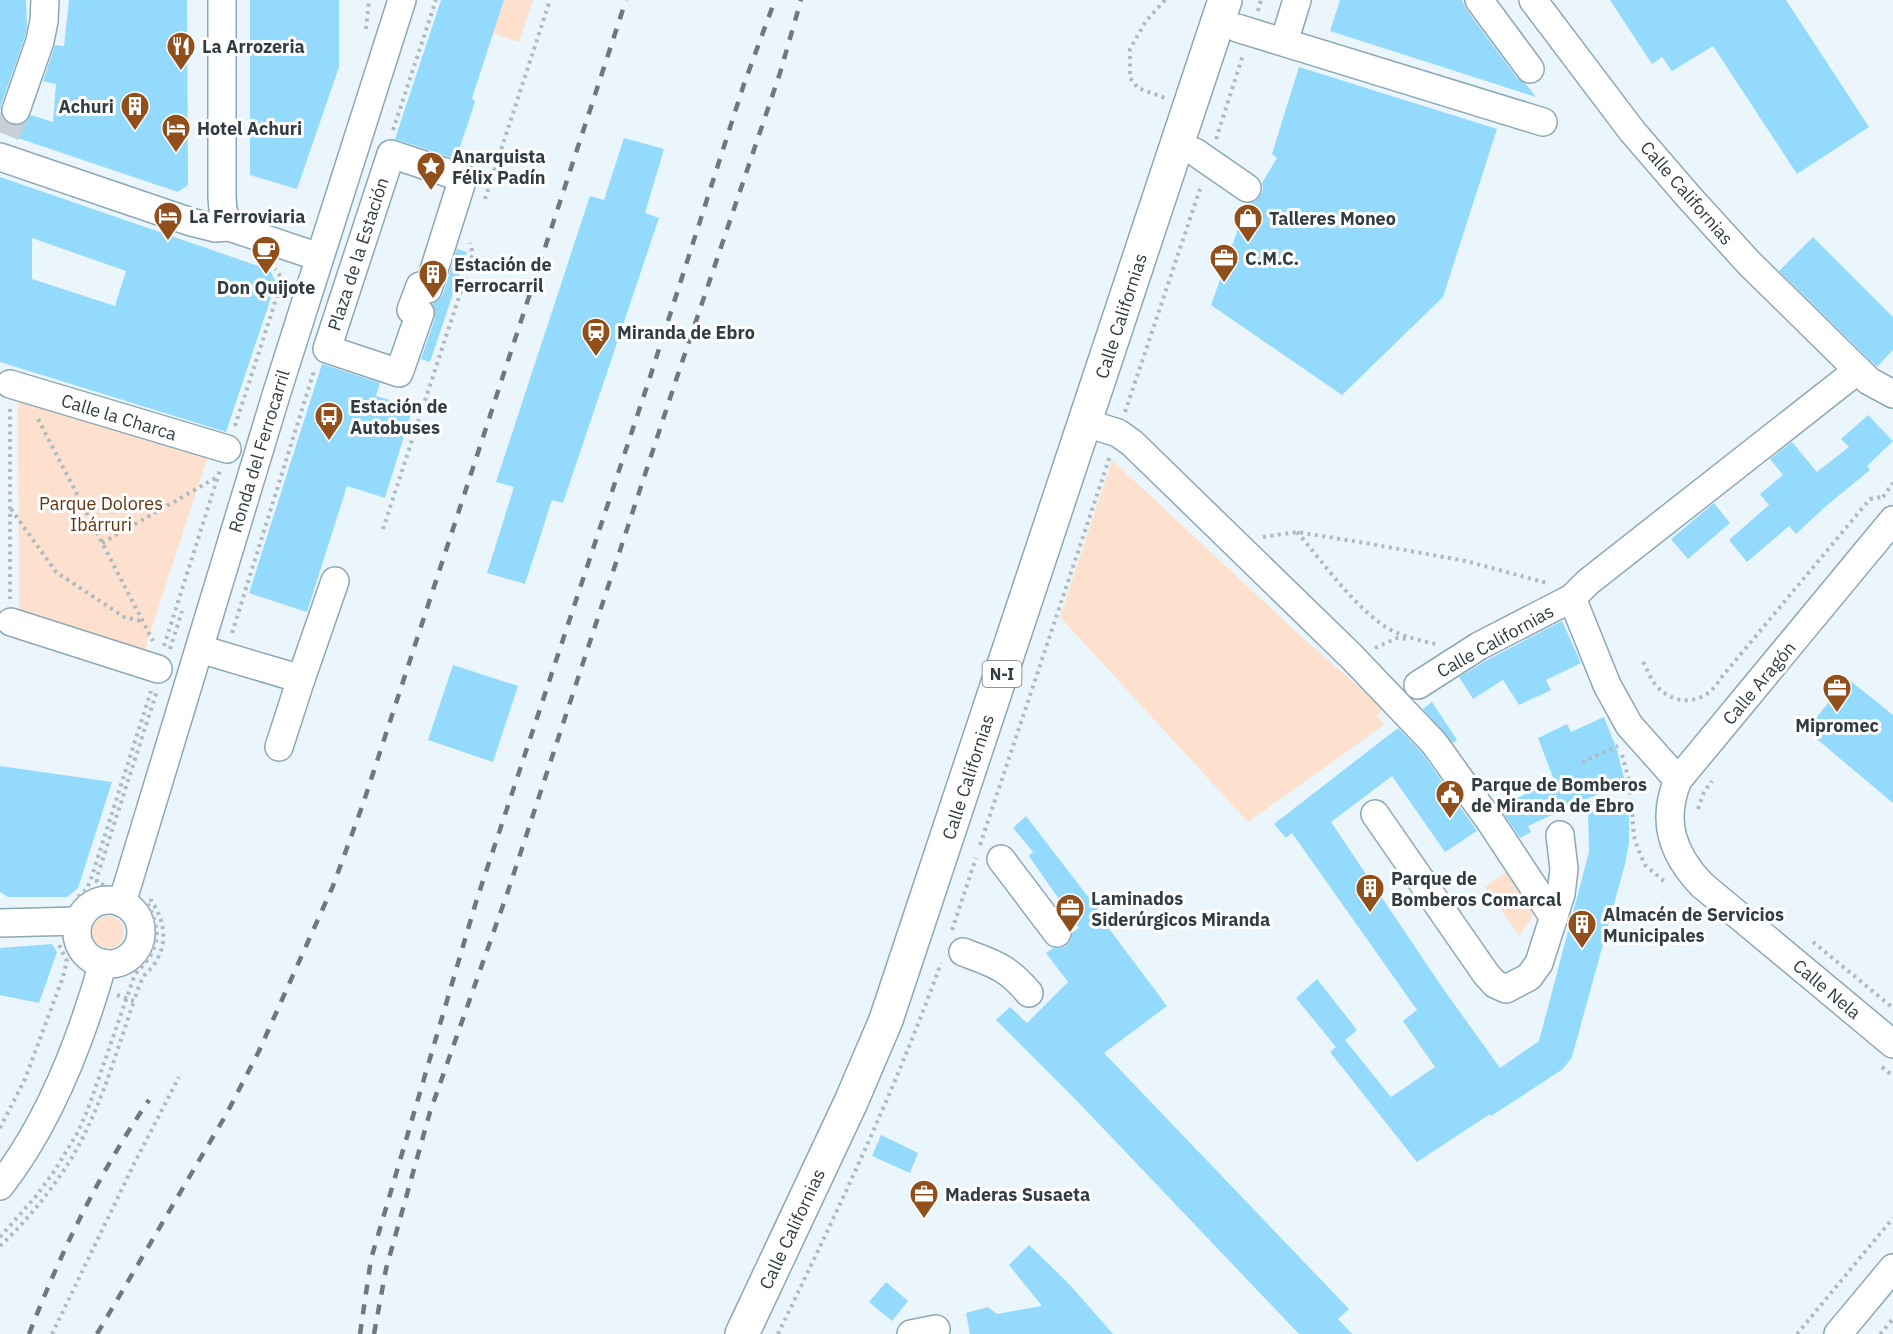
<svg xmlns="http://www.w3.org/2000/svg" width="1893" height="1334" viewBox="0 0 1893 1334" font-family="'IBM Plex Sans',sans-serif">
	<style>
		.green { fill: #fde0cd }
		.building { fill: #93dafc; fill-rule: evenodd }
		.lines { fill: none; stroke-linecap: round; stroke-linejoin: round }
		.minor-tunnel { stroke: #c5d1d7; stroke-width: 27; stroke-dasharray: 27 14; stroke-linecap: butt }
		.minor-casing { stroke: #8ca8b6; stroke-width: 30 }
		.highway-casing { stroke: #8ca8b6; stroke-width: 36 }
		.path { stroke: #aebac0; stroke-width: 4; stroke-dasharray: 3 4.5; stroke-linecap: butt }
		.minor { stroke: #fff; stroke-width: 27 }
		.highway { stroke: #fff; stroke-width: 33 }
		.rail { stroke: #6d797f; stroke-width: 4.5; stroke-dasharray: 10 10; stroke-linecap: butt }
		.labels { text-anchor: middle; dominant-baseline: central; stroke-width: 6; stroke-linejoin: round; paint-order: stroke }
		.shield { fill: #fff; stroke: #6f777b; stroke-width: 1.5 }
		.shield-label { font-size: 16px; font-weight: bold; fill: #313d43 }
		.poi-label { font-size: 18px; font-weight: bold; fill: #313d43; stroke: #fff; text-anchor: start }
		.street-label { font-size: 18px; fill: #313d43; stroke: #fff }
		.park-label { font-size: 18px; fill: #62340f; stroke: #fff }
	</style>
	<rect width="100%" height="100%" fill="#eaf6fc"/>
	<g class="green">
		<polygon points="504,0 533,0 519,42 493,33"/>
		<polygon points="18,401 208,456 145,649 19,610"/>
		<polygon points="1112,460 1305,640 1383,708 1377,716 1384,725 1248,822 1060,617"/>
		<polygon points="1506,872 1531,908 1532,919 1519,936 1485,887"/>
		<circle cx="108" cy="932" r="16"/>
	</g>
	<g class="building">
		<polygon points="0,0 26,0 27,27 25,37 1,105 0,112 5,121 11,125 18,126 26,122 31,115 53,122 56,84 43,81 55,45 64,46 69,0 187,0 188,185 178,192 0,132"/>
		<polygon points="250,0 339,0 339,67 297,189 250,175"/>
		<polygon points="441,0 504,0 472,98 475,102 456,159 395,139"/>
		<polygon points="1340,0 1462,0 1466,9 1517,78 1526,84 1536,97 1330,31"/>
		<polygon points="1610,0 1786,0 1869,127 1797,174 1713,46 1672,71 1662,57 1652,64"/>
		<polygon points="1299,67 1497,129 1443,297 1342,395 1211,305 1245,209 1248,203 1254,202 1260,196 1263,190 1262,183 1277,158 1272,154"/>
		<polygon points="624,138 664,149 645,213 659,218 563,503 552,500 525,584 487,573 514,487 496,482 590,196 604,200"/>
		<path d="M0 177 270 270 276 283 226 432 0 362ZM32 238 126 271 115 306 32 279Z"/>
		<polygon points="1813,237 1893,317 1893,350 1877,367 1779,271"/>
		<polygon points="457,249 467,252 430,362 421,359 435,318 435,311 432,304 439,300 443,294"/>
		<polygon points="322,364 380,383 376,396 413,407 385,498 347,486 307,612 249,593"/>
		<polygon points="1868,415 1893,441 1867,466 1870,470 1826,506 1796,534 1789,526 1747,562 1729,540 1769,505 1760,494 1783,475 1770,459 1792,442 1817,472 1849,447 1841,439"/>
		<polygon points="1714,503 1730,523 1688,559 1671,539"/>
		<polygon points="1562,621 1581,663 1546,680 1551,690 1519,705 1503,680 1473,699 1459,677 1487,660"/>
		<polygon points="453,665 518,686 493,762 428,740"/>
		<polygon points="1848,679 1893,715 1893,803 1806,730"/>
		<polygon points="1432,702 1457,740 1453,743 1423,709"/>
		<polygon points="1604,717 1617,750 1625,782 1528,826 1531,832 1520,838 1499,807 1554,780 1538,738 1567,724 1571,732"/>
		<polygon points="1398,728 1422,753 1477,831 1445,852 1392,776 1331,822 1444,990 1500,1068 1539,1041 1589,852 1588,811 1629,812 1629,843 1625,864 1572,1057 1563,1069 1491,1116 1490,1114 1417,1162 1330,1052 1336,1047 1296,998 1317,979 1357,1030 1345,1040 1391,1097 1435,1067 1403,1021 1417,1010 1292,833 1286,838 1274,824"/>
		<polygon points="0,766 112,782 78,888 67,897 8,897 0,892"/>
		<polygon points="1026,816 1099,911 1098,914 1167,1006 1104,1053 1349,1309 1338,1319 1352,1334 1299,1334 1078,1102 996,1020 1010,1007 1027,1023 1068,982 1046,953 1053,948 1060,948 1066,946 1071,940 1072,933 1079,928 1029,856 1033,852 1013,828"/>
		<polygon points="52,944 57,952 39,1003 0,995 0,948"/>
		<polygon points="881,1135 918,1153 910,1173 872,1156"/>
		<polygon points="1029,1245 1069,1284 1113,1334 970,1334 966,1313 988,1307 997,1314 1042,1306 1009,1265"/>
		<polygon points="886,1282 908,1301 892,1321 869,1302"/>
	</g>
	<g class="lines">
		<polyline class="minor-tunnel" points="6,135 16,110"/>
		<g class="minor-casing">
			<g id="minor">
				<polyline points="222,0 222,197 223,210 229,227"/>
				<polyline points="1479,0 1530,69"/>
				<polyline points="1533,0 1632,131 1688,196 1749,263 1869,381 1893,394"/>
				<polyline points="1237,28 1543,122"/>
				<polyline points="1284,42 1297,0"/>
				<polyline points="16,110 40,41 44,21 45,0"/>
				<polyline points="1195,152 1247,188"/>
				<polygon points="391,154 463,178 428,289 420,286 411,310 420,313 399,373 327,349"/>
				<polyline points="0,157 191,222 215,228 229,227 319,257"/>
				<polyline points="10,384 227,449"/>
				<polyline points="1086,423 1118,433 1132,443 1352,657 1434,743 1492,824 1554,918"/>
				<path d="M1893 520 1678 780C1661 820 1672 854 1702 885L1893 1044"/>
				<polyline points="1572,598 1607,685 1629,725 1678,780"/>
				<polyline points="11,622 158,669"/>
				<polyline points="200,649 301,679 335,581"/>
				<polyline points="1418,685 1479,646 1572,598 1588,582 1858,370"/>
				<polyline points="279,747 301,679"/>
				<polyline points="1375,814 1486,974 1495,984 1506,989 1529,977 1539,963 1561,894 1564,869 1560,835"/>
				<polyline points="1001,859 1057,933"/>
				<circle cx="109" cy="932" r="32"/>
				<polyline points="122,903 277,392 402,0"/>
				<polyline points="0,923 78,921"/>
				<path d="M963 952C995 964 1007 967 1029 993"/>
				<path d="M0 1186C50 1122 81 1041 103 963"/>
				<polyline points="911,1334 936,1329"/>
				<polyline points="1838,1334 1893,1268"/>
			</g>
		</g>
		<g class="highway-casing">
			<polyline id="highway" points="742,1334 851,1102 886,1020 1225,0"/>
		</g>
		<g class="path">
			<polyline points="1165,0 1146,21 1130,49 1130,78 1138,88 1165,98"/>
			<polyline points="1258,11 1261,0"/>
			<polyline points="366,29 369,0"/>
			<polyline points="393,130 436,0"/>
			<polyline points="1216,139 1243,55"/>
			<polyline points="485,199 550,0"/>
			<polyline points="10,409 10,599"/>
			<polyline points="1125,412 1201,186"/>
			<polyline points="38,419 153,641"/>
			<polyline points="235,426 281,284 281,277 275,269"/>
			<polyline points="1883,497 1893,483"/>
			<polyline points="11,509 56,572 124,617 142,621"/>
			<polyline points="383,529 473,254 470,243"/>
			<path d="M1297 532C1323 562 1351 603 1383 625 1398 636 1418 640 1436 644"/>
			<polyline points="1263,537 1297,532 1365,543 1466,561 1547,583"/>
			<polyline points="102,543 219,476"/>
			<polyline points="232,633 315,368"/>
			<polyline points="164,646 220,470"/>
			<polyline points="1375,648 1397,638 1410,639"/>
			<polyline points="170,649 182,611"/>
			<path d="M1643 662C1647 669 1650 677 1654 683 1673 708 1706 705 1720 679L1870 499 1882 497"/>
			<polyline points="1622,755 1629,780 1634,836 1638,849 1645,865 1667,884"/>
			<polyline points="1582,762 1618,746"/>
			<polyline points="1698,809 1704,792 1712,781"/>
			<polyline points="980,845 1110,456"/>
			<polyline points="104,885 97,882 97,877 157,691"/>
			<polyline points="78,897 86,890 90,882 151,691"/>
			<polyline points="952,930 976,858"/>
			<polyline points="1813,942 1893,1008"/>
			<path d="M117 995 134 1001C137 993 139 984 143 978 146 972 152 969 155 963 169 941 164 920 151 900V897"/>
			<polyline points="1882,1067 1893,1076"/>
			<polyline points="0,1128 25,1079 63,977 67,961 59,945"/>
			<path d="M0 1237 37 1195 55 1170 78 1132 88 1109 135 974C159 950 163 934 147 902"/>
			<path d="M0 1246C33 1215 67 1172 86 1131 106 1090 119 1044 134 1001"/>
			<polyline points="52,1334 135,1162 179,1077"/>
			<path d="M778 1334C837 1212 895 1091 941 963"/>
			<polyline points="1797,1334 1893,1218"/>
			<polyline points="1880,1334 1893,1319"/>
		</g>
		<use href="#minor" class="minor"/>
		<use href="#highway" class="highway"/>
		<g class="rail">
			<path d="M29 1334C61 1252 99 1173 149 1100"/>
			<polyline points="97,1334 227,1113 259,1051 333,886 363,804 626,0"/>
			<polyline points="360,1334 371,1259 476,902 651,374 744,84 775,0"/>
			<polyline points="374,1334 386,1269 430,1112 507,894 676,380 780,73 801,0"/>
		</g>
	</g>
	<defs>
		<g id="restaurant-pin" transform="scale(1.5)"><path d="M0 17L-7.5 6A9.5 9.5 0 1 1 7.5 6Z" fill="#91501b" stroke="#fff"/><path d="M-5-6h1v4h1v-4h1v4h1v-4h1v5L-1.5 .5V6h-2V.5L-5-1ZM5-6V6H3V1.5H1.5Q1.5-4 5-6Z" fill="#fff"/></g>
		<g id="building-pin" transform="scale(1.5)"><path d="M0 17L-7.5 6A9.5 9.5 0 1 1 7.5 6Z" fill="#91501b" stroke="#fff"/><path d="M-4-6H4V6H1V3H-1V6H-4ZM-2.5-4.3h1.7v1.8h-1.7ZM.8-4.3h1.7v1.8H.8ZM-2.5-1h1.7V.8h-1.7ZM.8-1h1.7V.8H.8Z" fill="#fff"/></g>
		<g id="hotel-pin" transform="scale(1.5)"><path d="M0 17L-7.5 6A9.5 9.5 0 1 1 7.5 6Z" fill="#91501b" stroke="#fff"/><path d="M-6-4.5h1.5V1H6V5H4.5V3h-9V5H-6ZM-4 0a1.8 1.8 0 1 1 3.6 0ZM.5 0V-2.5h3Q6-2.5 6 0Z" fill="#fff"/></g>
		<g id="sight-pin" transform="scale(1.5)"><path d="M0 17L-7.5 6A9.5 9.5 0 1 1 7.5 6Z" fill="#91501b" stroke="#fff"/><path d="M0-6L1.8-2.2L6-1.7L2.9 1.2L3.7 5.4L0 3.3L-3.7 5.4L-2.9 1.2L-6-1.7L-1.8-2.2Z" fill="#fff"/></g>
		<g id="shop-pin" transform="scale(1.5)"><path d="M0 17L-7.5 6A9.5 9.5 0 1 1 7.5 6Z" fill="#91501b" stroke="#fff"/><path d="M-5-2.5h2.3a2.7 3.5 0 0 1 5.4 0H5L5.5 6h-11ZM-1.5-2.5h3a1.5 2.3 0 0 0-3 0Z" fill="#fff"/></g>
		<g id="cafe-pin" transform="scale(1.5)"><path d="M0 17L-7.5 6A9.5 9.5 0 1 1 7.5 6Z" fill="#91501b" stroke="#fff"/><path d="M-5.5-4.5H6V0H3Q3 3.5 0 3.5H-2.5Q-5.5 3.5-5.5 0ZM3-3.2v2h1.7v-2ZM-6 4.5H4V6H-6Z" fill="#fff"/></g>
		<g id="office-pin" transform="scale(1.5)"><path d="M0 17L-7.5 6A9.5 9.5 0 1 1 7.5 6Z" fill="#91501b" stroke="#fff"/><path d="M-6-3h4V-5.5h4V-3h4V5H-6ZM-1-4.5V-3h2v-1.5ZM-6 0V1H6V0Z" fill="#fff"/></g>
		<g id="station-pin" transform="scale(1.5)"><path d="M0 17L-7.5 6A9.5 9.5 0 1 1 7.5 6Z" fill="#91501b" stroke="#fff"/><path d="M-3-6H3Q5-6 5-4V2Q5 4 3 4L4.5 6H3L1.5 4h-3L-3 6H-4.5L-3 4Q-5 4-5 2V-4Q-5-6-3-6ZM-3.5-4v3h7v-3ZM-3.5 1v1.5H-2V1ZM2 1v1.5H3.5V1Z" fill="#fff"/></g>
		<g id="bus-pin" transform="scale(1.5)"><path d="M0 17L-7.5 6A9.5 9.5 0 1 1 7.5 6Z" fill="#91501b" stroke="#fff"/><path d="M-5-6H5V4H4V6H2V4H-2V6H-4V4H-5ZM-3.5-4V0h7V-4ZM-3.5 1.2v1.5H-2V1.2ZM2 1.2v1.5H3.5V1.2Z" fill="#fff"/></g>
		<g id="civic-pin" transform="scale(1.5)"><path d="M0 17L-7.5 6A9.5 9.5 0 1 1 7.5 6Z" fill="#91501b" stroke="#fff"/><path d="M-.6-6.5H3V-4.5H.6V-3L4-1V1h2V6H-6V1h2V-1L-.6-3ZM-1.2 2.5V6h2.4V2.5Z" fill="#fff"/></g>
	</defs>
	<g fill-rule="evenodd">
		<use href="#restaurant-pin" x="181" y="46"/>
		<use href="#building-pin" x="135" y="106"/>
		<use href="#hotel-pin" x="176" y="128"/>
		<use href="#sight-pin" x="431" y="166"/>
		<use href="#hotel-pin" x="168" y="216"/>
		<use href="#shop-pin" x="1248" y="218"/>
		<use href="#cafe-pin" x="266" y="250"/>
		<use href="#office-pin" x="1224" y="258"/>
		<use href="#building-pin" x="433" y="274"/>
		<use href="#station-pin" x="596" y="332"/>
		<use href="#bus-pin" x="329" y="416"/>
		<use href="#office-pin" x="1837" y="688"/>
		<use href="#civic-pin" x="1450" y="794"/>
		<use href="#building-pin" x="1370" y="888"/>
		<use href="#office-pin" x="1070" y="908"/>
		<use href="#building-pin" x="1582" y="924"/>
		<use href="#office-pin" x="924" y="1194"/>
	</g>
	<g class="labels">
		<rect class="shield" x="982.5" y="661" width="39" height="26" rx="4.5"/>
		<g class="shield-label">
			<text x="1002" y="674">N-I</text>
		</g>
		<g class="poi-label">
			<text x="202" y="46">La Arrozeria</text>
			<text x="114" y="106" text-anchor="end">Achuri</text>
			<text x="197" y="128">Hotel Achuri</text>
			<text x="452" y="156">Anarquista<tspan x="452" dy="21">Félix Padín</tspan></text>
			<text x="189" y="216">La Ferroviaria</text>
			<text x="1269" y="218">Talleres Moneo</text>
			<text x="1245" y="258">C.M.C.</text>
			<text x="454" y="264">Estación de<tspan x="454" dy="21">Ferrocarril</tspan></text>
			<text x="266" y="287" text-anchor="middle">Don Quijote</text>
			<text x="617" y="332">Miranda de Ebro</text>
			<text x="350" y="406">Estación de<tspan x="350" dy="21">Autobuses</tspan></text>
			<text x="1837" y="725" text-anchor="middle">Mipromec</text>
			<text x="1471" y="784">Parque de Bomberos<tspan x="1471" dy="21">de Miranda de Ebro</tspan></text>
			<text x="1391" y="878">Parque de<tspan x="1391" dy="21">Bomberos Comarcal</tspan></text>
			<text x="1091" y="898">Laminados<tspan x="1091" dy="21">Siderúrgicos Miranda</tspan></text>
			<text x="1603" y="914">Almacén de Servicios<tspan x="1603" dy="21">Municipales</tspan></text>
			<text x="945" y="1194">Maderas Susaeta</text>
		</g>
		<g class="street-label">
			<text transform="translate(1687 193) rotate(49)">Calle Californias</text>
			<text transform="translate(358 254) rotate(-72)">Plaza de la Estación</text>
			<text transform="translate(1121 316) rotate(-72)">Calle Californias</text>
			<text transform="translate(119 417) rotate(17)">Calle la Charca</text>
			<text transform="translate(259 451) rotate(-73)">Ronda del Ferrocarril</text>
			<text transform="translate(1495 641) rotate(-29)">Calle Californias</text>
			<text transform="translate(1759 683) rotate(-50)">Calle Aragón</text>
			<text transform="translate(968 777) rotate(-72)">Calle Californias</text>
			<text transform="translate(1827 989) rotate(40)">Calle Nela</text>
			<text transform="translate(792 1229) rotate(-65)">Calle Californias</text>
		</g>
		<g class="park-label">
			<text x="101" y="503">Parque Dolores<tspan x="101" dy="21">Ibárruri</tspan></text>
		</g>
	</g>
</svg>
